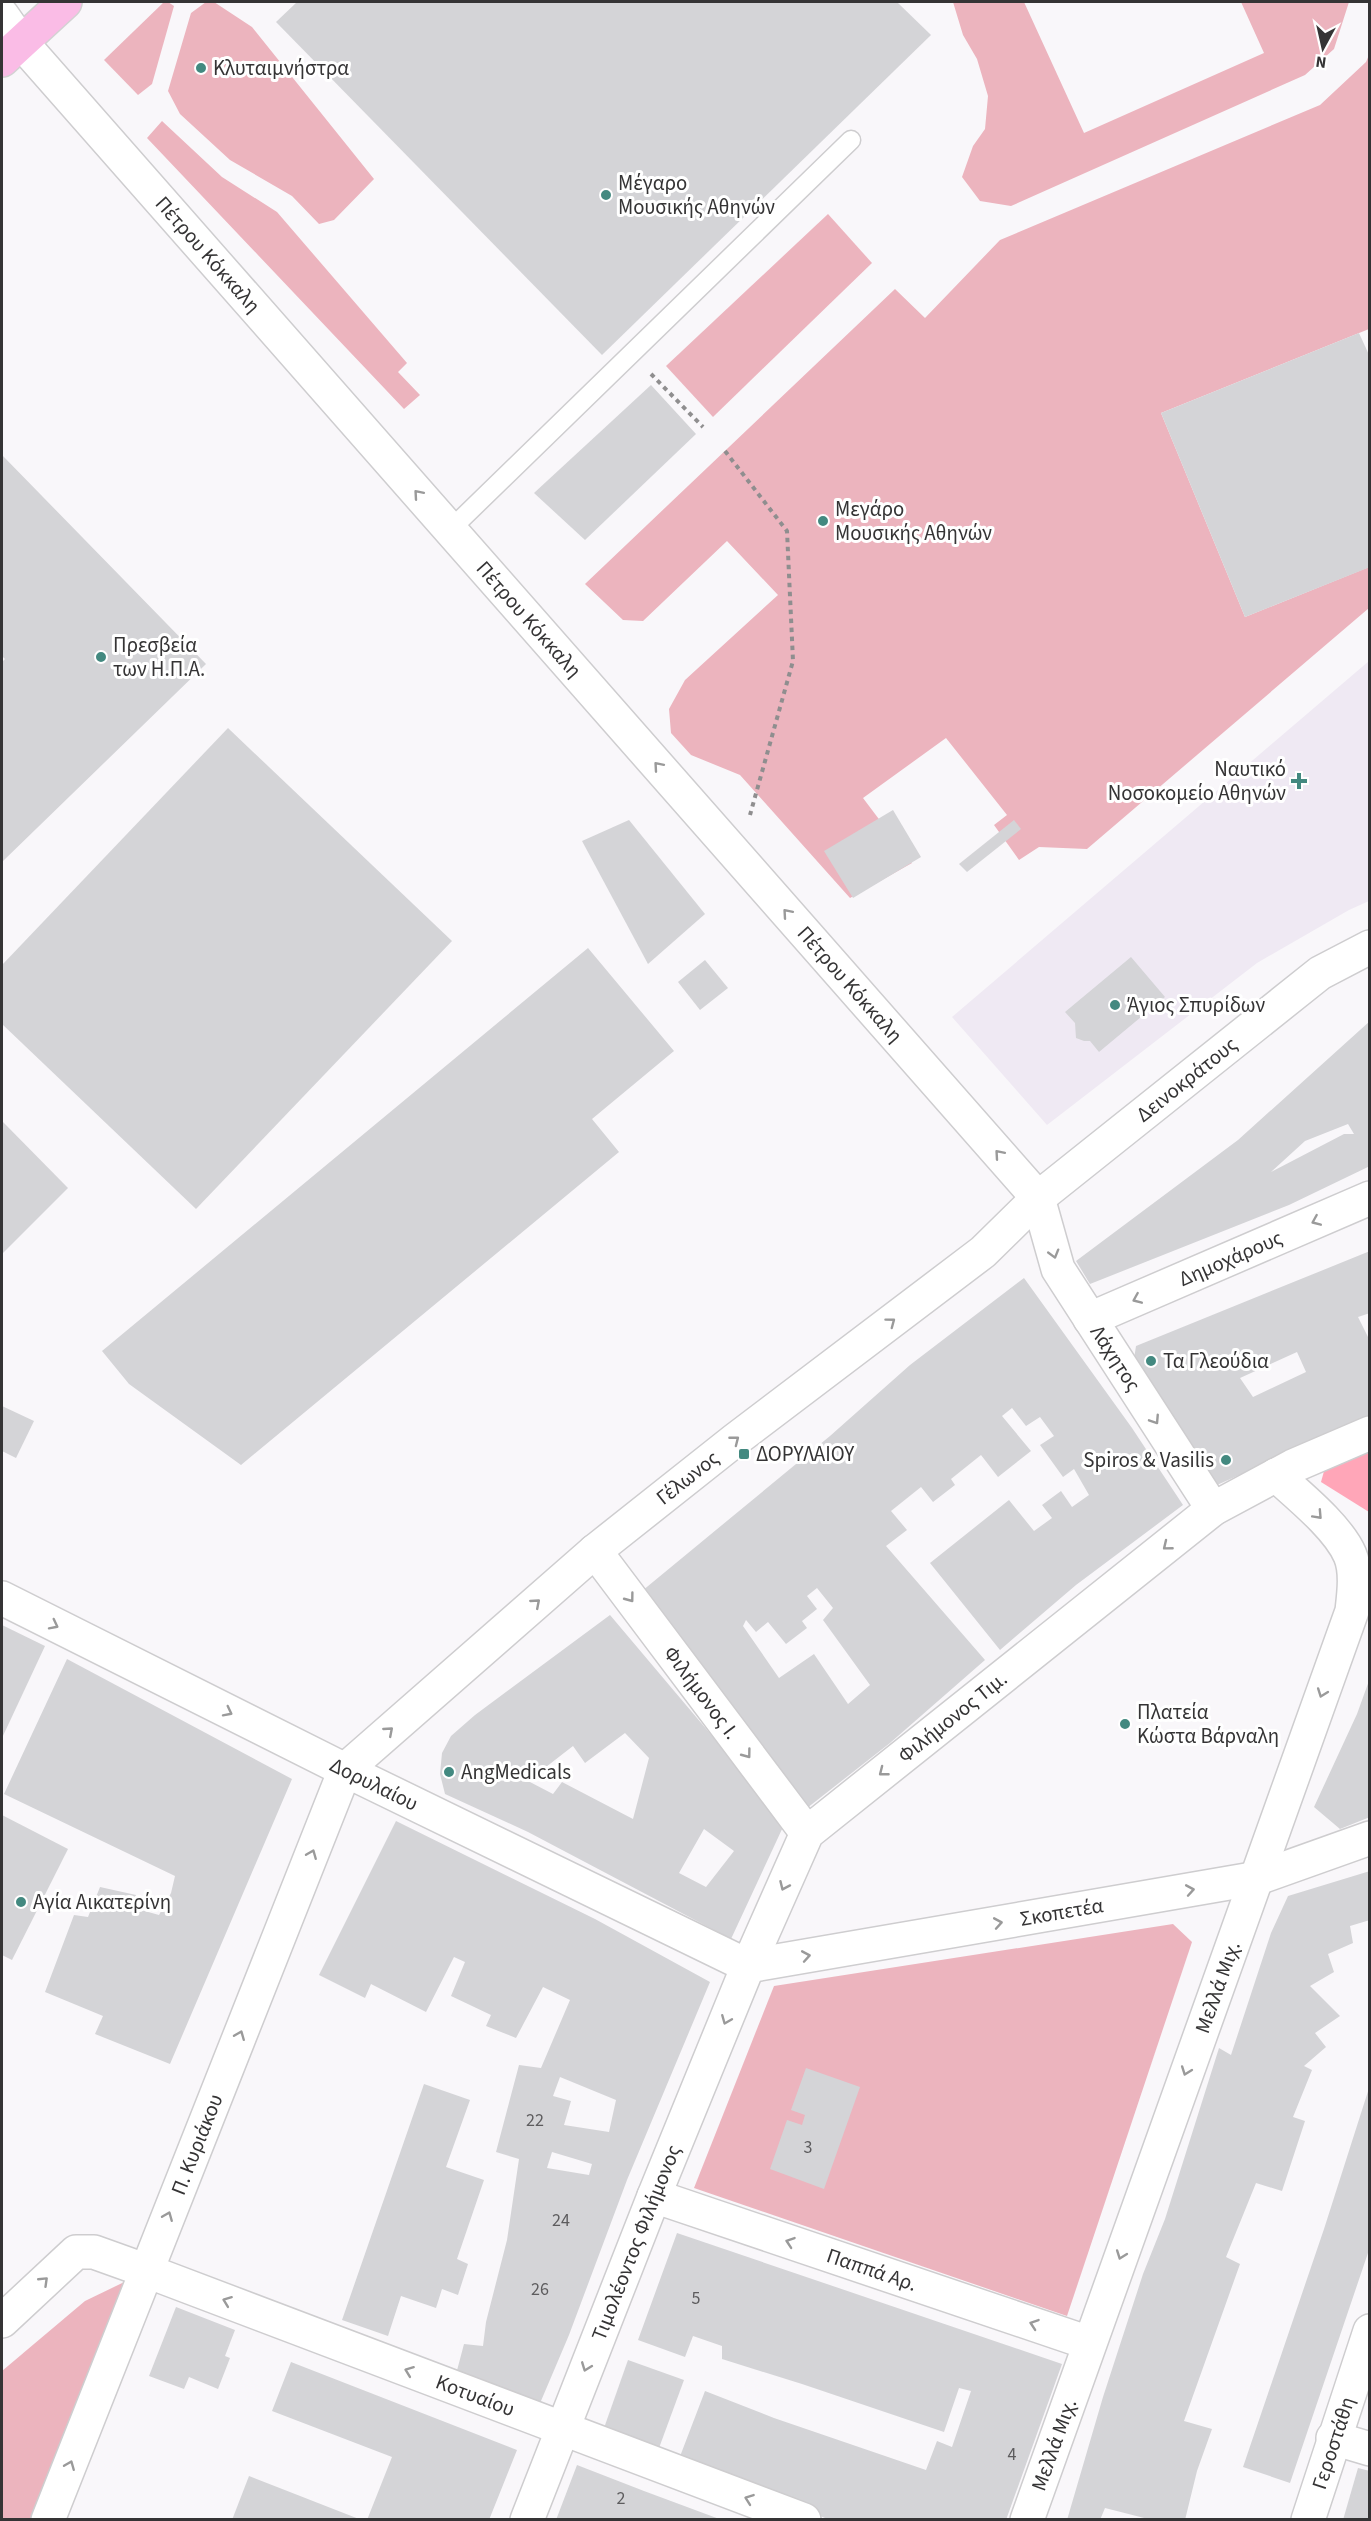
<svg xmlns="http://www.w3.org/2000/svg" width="1371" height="2521" viewBox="0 0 1371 2521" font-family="'Source Sans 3',sans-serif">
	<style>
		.built { fill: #efe9f3 }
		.green { fill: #ecb4be }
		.forest { fill: #ffa6b8 }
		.building { fill: #d4d4d7; fill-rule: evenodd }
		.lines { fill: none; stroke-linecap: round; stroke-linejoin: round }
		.lane-casing { stroke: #cecdcf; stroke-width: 21 }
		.street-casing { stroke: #cecdcf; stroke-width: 36 }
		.secondary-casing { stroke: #cecdcf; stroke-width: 36 }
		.primary-casing { stroke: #d3d2d3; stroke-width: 36 }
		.path { stroke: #8f8e8f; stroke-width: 4; stroke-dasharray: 4.5 4.5; stroke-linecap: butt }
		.lane { stroke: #fff; stroke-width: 18 }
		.street { stroke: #fff; stroke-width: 33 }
		.secondary { stroke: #fff; stroke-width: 33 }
		.primary { stroke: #fabce6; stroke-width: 33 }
		.oneway { stroke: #9a9a9a }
		.poi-dot { fill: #438980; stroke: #fff; stroke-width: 2 }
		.labels { text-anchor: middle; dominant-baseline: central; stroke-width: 6; stroke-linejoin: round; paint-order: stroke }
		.number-label { font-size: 18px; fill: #5d5c5e }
		.poi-label { font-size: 21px; fill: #353435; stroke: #fff; text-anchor: start }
		.street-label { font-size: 21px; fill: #353435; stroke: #fff }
	</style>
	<rect width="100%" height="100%" fill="#f9f7fa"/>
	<polygon class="built" points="1369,661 1369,901 1349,910 1257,963 1047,1125 952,1017"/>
	<g class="green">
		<polygon points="164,2 168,2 174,6 152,84 138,95 104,60"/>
		<polygon points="206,2 214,2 252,27 374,179 334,220 319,224 292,196 230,160 180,114 168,91 191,13"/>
		<polygon points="953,2 1024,2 1084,133 1264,53 1241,2 1349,2 1334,49 1305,75 1011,206 980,201 962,177 973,146 985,129 988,96 977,59 963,35"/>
		<polygon points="1369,55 1369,329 1161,413 1245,617 1369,567 1369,608 1087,849 1039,847 1019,860 994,825 1007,815 946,738 863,798 912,863 850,898 740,775 691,755 671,733 669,709 685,680 778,595 727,541 643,621 623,620 585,584 895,289 925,318 1000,240 1320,105 1366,62"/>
		<polygon points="162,121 222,177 277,212 407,363 398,372 420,395 404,409 147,138"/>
		<polygon points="828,214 872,263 713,417 666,366"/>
		<polygon points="1173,1924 1192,1942 1067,2316 694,2188 774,1986"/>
		<polygon points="147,2271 50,2519 2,2520 2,2371 85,2301"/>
	</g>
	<polygon class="forest" points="1369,1445 1369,1512 1321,1482 1326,1464"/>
	<g class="building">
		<polygon points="297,2 897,2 931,35 602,355 276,22"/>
		<polygon points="1359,333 1370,357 1370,567 1245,617 1161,413"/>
		<polygon points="651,385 696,434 585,540 534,493"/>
		<polygon points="2,455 206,664 2,862 2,662 5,659 2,656"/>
		<polygon points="228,728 452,941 196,1209 2,1024 2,965"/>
		<polygon points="893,810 921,857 853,898 824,851"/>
		<polygon points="629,820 705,914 648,964 582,841"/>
		<polygon points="1014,820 1021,829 967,872 959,864"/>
		<polygon points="588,948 674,1051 592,1119 619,1152 241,1465 129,1384 102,1351"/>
		<polygon points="1131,957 1165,997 1099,1052 1090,1041 1084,1041 1076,1038 1075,1023 1065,1012"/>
		<polygon points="705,960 728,988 700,1010 678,982"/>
		<path d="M1370 1021V1166L1289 1205 1090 1284 1076 1261 1238 1140ZM1348 1124 1354 1134H1344L1271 1172 1305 1141Z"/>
		<polygon points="2,1121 68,1188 2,1254"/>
		<path d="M1370 1251V1313L1358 1317 1370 1341V1416L1217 1485 1134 1359 1136 1346ZM1297 1352 1306 1372 1253 1397 1240 1378Z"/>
		<path d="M1024 1278 1132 1428 1183 1505 1076 1585 1000 1650 930 1563 1009 1500 1034 1531 1052 1518 1042 1505 1061 1491 1072 1507 1089 1495 1074 1469 1063 1477 1040 1445 1054 1436 1040 1417 1026 1426 1012 1408 1002 1416 1031 1451 998 1477 981 1455 951 1479 955 1485 933 1502 921 1487 891 1511 907 1530 886 1546 985 1660 890 1743 802 1812 642 1591 830 1436 910 1365ZM817 1588 833 1608 823 1620 870 1685 848 1704 814 1654 779 1678 743 1626 746 1620 756 1632 768 1622 786 1644 807 1628 802 1621 817 1609 807 1596Z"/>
		<polygon points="2,1406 34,1421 16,1458 2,1451"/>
		<path d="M610 1615 740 1769 783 1827 731 1939 528 1832 445 1794 440 1774 442 1753 451 1736 475 1715ZM625 1733 649 1758 633 1819 562 1782 553 1794 528 1781 573 1746 585 1763ZM704 1829 734 1851 706 1887 679 1873Z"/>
		<polygon points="2,1625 45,1646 2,1738"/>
		<polygon points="67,1659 292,1779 170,2064 95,2034 103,2016 45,1992 74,1915 88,1917 100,1887 136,1895 134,1908 159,1915 171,1893 175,1876 4,1794"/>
		<polygon points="1370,1678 1370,1817 1340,1829 1314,1807 1357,1714"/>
		<polygon points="2,1815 68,1849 12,1960 2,1955"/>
		<path d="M396 1821 595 1919 710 1982 627 2180 569 2335 538 2408 455 2378 464 2344 483 2346 486 2322 507 2240 519 2159 496 2152 519 2065 541 2068 570 2000 543 1987 516 2038 486 2026 491 2015 451 1996 465 1962 454 1957 426 2012 371 1984 365 1998 319 1975ZM560 2077 616 2100 609 2132 564 2125 571 2101 553 2096ZM552 2152 592 2164 589 2175 547 2168Z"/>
		<polygon points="1370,1871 1370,1920 1350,1926 1353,1943 1328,1954 1334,1972 1310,1986 1340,2016 1315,2033 1326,2047 1304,2066 1312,2070 1293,2117 1305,2121 1282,2191 1256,2183 1226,2257 1240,2264 1184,2421 1212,2429 1197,2471 1185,2520 1152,2520 1105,2508 1100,2520 1067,2520 1103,2397 1143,2274 1165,2219 1219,2048 1231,2055 1271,1933 1288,1896"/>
		<polygon points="806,2068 860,2087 824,2189 770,2169 787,2120 802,2125 805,2115 791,2110"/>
		<polygon points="424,2084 470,2100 446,2167 484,2180 457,2259 468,2264 458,2295 442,2289 436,2308 401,2296 388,2336 342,2320"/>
		<polygon points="1370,2085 1370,2247 1290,2483 1243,2467 1324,2229"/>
		<polygon points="677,2233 1062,2364 1006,2520 830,2520 679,2459 705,2391 774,2418 926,2470 937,2441 952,2447 971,2391 959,2388 944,2432 802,2384 722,2359 722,2346 693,2336 685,2357 638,2340"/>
		<polygon points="176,2307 235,2330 225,2356 230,2358 218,2389 189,2377 184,2389 149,2376"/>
		<polygon points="628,2360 684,2380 659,2448 604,2428"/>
		<polygon points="291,2362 517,2450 489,2520 367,2520 392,2457 272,2411"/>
		<polygon points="577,2465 644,2491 722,2520 556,2520"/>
		<polygon points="1358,2468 1370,2471 1370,2520 1343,2520"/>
		<polygon points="249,2476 359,2519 359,2520 232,2520"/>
	</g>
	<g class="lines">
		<g class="lane-casing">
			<polyline id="lane" points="450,530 851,140"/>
		</g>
		<g class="street-casing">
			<g id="street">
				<path id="s1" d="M1038 1198 1058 1269 1213 1509"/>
				<path id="s2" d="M1090 1319 1370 1198"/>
				<path id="s3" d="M595 1551 807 1833"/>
				<path id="s4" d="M654 2196 1089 2343"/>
				<path id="s5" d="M147 2271 804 2520"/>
				<polyline points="1333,2438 1370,2449"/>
				<path id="s6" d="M527 2520 654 2196 748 1966 807 1833 1213 1509 1293 1466 1370 1433"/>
				<path id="s7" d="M1027 2520 1352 1611C1354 1594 1357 1571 1350 1555 1338 1527 1298 1495 1276 1475"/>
				<path id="s8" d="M1308 2520 1370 2331"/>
			</g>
		</g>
		<g class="secondary-casing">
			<g id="secondary">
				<path id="s9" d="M2 15 21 42 1038 1198"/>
				<path id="s10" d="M2 1598 345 1770 748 1966 1258 1878 1370 1838"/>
				<polyline points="2,2321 76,2252 94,2252 147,2271"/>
				<path id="s11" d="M48 2520 345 1770 595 1551 735 1440 983 1252 1038 1198 1320 973 1370 947"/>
			</g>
		</g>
		<g class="primary-casing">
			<polyline id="primary" points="2,60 65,2"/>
		</g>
		<g class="path">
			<polyline points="651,374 703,427"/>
			<polyline points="725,451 787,531 793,661 750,815"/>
		</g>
		<use href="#lane" class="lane"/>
		<use href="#street" class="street"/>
		<use href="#secondary" class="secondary"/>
		<use href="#primary" class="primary"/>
	</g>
	<defs><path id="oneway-chevron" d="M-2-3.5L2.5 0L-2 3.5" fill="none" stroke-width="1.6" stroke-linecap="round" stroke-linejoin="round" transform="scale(1.5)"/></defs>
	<g class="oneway">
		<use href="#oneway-chevron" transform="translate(418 494) rotate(-131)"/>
		<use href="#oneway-chevron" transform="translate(658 766) rotate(-131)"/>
		<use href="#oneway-chevron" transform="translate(787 913) rotate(-131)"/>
		<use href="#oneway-chevron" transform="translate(999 1154) rotate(-131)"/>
		<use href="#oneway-chevron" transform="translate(1316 1221) rotate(157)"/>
		<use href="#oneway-chevron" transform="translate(1054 1254) rotate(74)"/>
		<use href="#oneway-chevron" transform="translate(1137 1299) rotate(157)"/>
		<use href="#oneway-chevron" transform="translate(891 1322) rotate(-37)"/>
		<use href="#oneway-chevron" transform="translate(1155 1420) rotate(57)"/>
		<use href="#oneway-chevron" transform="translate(735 1440) rotate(-38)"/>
		<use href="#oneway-chevron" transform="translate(1318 1515) rotate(47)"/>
		<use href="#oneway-chevron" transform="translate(1167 1546) rotate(141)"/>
		<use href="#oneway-chevron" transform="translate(630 1598) rotate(53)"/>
		<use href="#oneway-chevron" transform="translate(536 1603) rotate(-41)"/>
		<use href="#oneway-chevron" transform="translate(54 1625) rotate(27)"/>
		<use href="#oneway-chevron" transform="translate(1322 1693) rotate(110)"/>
		<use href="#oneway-chevron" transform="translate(228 1712) rotate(27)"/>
		<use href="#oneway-chevron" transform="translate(389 1731) rotate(-41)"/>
		<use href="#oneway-chevron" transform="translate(747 1754) rotate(53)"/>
		<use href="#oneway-chevron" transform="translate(883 1772) rotate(142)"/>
		<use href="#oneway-chevron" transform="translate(312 1854) rotate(-68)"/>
		<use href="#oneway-chevron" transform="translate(784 1886) rotate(114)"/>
		<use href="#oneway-chevron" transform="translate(1190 1890) rotate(-10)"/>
		<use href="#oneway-chevron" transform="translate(998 1923) rotate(-10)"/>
		<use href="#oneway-chevron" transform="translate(806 1956) rotate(-10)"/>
		<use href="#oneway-chevron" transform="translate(726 2020) rotate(112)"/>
		<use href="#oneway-chevron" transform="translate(240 2035) rotate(-68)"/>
		<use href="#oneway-chevron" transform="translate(1186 2071) rotate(110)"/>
		<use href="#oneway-chevron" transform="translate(168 2216) rotate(-68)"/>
		<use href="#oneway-chevron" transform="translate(790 2242) rotate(-161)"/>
		<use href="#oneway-chevron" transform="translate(1121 2255) rotate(110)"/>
		<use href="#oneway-chevron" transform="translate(44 2281) rotate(-44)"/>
		<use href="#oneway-chevron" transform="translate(227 2301) rotate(-159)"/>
		<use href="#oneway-chevron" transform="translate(1034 2324) rotate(-161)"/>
		<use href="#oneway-chevron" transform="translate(586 2367) rotate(111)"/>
		<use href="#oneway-chevron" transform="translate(409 2371) rotate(-159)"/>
		<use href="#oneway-chevron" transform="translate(70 2465) rotate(-68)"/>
		<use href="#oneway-chevron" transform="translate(749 2499) rotate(-160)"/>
	</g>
	<g class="poi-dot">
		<circle cx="201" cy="68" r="6"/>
		<circle cx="606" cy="195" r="6"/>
		<circle cx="823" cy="521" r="6"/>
		<circle cx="101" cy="657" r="6"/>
		<path d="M1296 772h6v6h6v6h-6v6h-6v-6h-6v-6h6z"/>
		<circle cx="1115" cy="1005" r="6"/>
		<circle cx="1151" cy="1361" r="6"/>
		<rect x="738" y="1448" width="12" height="12" rx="3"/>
		<circle cx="1226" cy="1460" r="6"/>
		<circle cx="1125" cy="1724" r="6"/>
		<circle cx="449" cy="1772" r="6"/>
		<circle cx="21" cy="1902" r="6"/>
	</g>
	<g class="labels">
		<g class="number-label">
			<text x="535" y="2120">22</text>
			<text x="808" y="2147">3</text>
			<text x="561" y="2220">24</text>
			<text x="540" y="2289">26</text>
			<text x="696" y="2298">5</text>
			<text x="1012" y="2454">4</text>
			<text x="621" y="2498">2</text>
		</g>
		<g class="poi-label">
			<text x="213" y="68">Κλυταιμνήστρα</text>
			<text x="618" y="183">Μέγαρο<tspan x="618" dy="24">Μουσικής Αθηνών</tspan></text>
			<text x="835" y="509">Μεγάρο<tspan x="835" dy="24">Μουσικής Αθηνών</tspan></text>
			<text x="113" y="645">Πρεσβεία<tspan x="113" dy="24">των Η.Π.Α.</tspan></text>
			<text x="1286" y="769" text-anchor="end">Ναυτικό<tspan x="1286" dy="24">Νοσοκομείο Αθηνών</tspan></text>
			<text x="1127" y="1005">Άγιος Σπυρίδων</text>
			<text x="1163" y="1361">Τα Γλεούδια</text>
			<text x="756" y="1454">ΔΟΡΥΛΑΙΟΥ</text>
			<text x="1214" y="1460" text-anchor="end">Spiros &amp; Vasilis</text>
			<text x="1137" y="1712">Πλατεία<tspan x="1137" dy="24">Κώστα Βάρναλη</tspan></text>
			<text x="461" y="1772">AngMedicals</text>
			<text x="33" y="1902">Αγία Αικατερίνη</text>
		</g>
		<g class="street-label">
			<text stroke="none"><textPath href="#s9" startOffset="316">Πέτρου Κόκκαλη</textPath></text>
			<text stroke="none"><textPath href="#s9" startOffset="802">Πέτρου Κόκκαλη</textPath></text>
			<text stroke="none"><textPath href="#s9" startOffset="1288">Πέτρου Κόκκαλη</textPath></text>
			<text stroke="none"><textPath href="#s11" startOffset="1896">Δεινοκράτους</textPath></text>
			<text stroke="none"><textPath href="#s2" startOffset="153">Δημοχάρους</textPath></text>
			<text stroke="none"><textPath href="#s1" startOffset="180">Λάχητος</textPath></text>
			<text stroke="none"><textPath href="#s11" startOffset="1257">Γέλωνος</textPath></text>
			<text stroke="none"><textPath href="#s3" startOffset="177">Φιλήμονος Ι.</textPath></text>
			<text stroke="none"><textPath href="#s6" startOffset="928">Φιλήμονος Τιμ.</textPath></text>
			<text stroke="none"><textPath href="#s10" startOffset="416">Δορυλαίου</textPath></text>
			<text stroke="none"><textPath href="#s10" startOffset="1150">Σκοπετέα</textPath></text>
			<text stroke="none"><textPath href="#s7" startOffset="566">Μελλά Μιχ.</textPath></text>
			<text stroke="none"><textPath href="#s11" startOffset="404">Π. Κυριάκου</textPath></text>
			<text stroke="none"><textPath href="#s6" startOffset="298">Τιμoλέοντος Φιλήμονος</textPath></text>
			<text stroke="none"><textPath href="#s4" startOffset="230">Παππά Αρ.</textPath></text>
			<text stroke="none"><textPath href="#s5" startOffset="351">Κοτυαίου</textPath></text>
			<text stroke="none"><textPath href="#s8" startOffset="81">Γεροστάθη</textPath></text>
			<text stroke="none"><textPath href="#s7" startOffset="80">Μελλά Μιχ.</textPath></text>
		</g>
	</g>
	<rect width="1371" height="2521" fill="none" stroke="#353435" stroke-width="6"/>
	<g transform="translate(1323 48) rotate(188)" stroke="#ffffff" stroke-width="4.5" paint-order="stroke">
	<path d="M0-4.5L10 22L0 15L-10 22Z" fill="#353435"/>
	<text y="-9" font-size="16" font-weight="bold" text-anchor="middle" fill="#353435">N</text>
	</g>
</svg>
